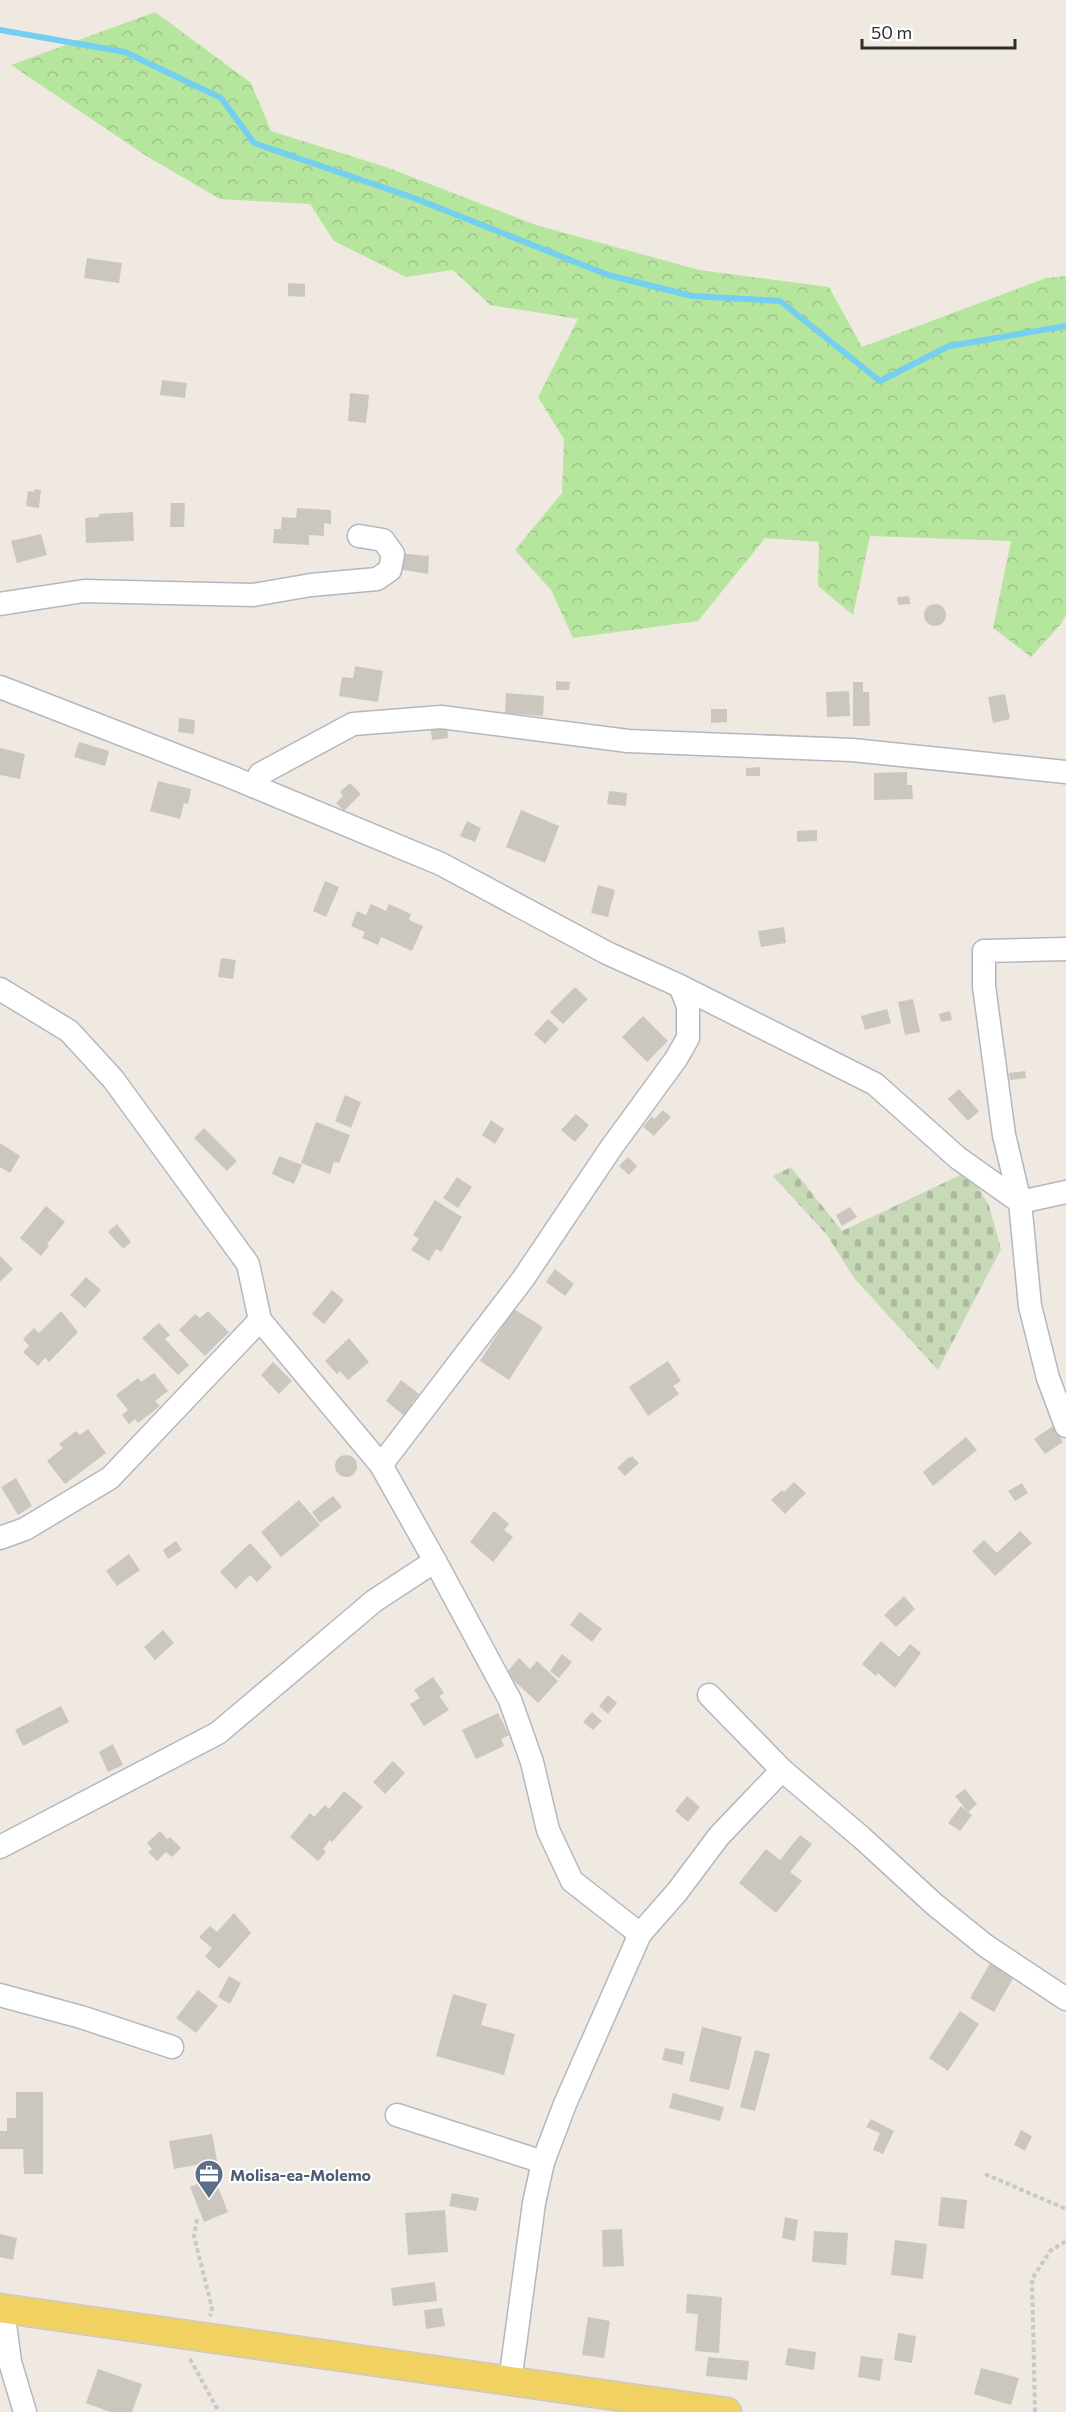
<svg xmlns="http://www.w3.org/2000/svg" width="1066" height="2412" viewBox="0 0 1066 2412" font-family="Commissioner,sans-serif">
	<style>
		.forest { fill: url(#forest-crowns) }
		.cemetery { fill: url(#cemetery-stones) }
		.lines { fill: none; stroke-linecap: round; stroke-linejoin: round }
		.stream { stroke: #75cff0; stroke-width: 6 }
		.building { fill: #cbc7bf }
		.minor-casing { stroke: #b4b7c1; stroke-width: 25 }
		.major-casing { stroke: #c9c9c9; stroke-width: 31 }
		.path { stroke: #c9c9c9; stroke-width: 4; stroke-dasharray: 4.5 3; stroke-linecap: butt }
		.minor { stroke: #fff; stroke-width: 22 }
		.major { stroke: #f2d163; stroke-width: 28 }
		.labels { text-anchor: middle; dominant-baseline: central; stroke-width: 4.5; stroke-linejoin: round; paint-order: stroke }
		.service-label { font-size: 16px; font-weight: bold; fill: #4e5e75; stroke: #fff; text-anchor: start }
	</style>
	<defs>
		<pattern id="forest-crowns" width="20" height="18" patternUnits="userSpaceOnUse" patternTransform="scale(1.5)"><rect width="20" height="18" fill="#b6e59e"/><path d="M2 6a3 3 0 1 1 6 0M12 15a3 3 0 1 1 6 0" fill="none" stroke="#9dc588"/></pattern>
		<pattern id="cemetery-stones" width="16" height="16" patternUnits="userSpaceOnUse" patternTransform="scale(1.5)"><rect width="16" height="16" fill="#c8d9b8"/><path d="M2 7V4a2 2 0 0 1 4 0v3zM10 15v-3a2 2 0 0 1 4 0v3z" fill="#acbb9e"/></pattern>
	</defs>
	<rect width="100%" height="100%" fill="#efe9e1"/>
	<polygon class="forest" points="155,12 251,83 271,131 386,167 536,225 699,270 829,287 862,347 1046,278 1066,276 1066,615 1061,624 1031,657 993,628 1011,541 870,536 853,615 818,586 819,542 765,538 698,621 573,638 551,590 515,550 562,493 564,439 538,397 578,319 490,305 453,270 406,277 334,241 310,204 220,199 148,157 11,65"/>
	<polygon class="cemetery" points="791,1167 842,1231 969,1171 989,1206 1001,1249 938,1370 854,1278 827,1235 773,1176"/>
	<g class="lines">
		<polyline class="stream" points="0,30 125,52 221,98 254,143 414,198 608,275 692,296 780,301 880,381 949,346 1066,326"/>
	</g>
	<g class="building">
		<polygon points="87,258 122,263 119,283 84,278"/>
		<polygon points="288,283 305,284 305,297 288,296"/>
		<polygon points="162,380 187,383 185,398 160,395"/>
		<polygon points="350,393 369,395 366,423 348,421"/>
		<polygon points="35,489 41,490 39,508 26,506 28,491 34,492"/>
		<polygon points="171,503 185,503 184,527 170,527"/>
		<polygon points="297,508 331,510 331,524 324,523 324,536 309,535 309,545 273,543 274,529 281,529 282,517 296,518"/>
		<polygon points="133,512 134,541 86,543 85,518 99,517 99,514"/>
		<polygon points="41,534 47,555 17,563 11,541"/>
		<polygon points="399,553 429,556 428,574 398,569"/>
		<polygon points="909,596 910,604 898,605 897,597"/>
		<circle cx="935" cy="615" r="11"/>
		<polygon points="355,666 383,671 378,702 339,696 342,677 353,678"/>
		<polygon points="556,681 570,682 569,690 556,690"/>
		<polygon points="853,682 863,682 863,692 869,692 870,726 853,726"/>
		<polygon points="849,691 850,716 827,717 826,692"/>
		<polygon points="506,693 544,696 543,716 505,713"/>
		<polygon points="1005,694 1010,719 993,723 988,697"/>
		<polygon points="711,709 727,709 727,722 711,723"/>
		<polygon points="179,718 195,720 194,734 178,732"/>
		<polygon points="447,722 448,738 432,740 430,724"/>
		<polygon points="79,742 109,751 105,766 74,757"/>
		<polygon points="0,748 25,754 20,779 0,775"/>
		<polygon points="760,767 760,776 746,776 746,768"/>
		<polygon points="907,772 907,785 912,785 913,799 874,800 874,773"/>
		<polygon points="158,781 191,789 188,804 184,803 180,819 150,811"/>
		<polygon points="350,783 361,794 344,811 336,803 343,796 340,792"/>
		<polygon points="609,791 627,793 626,806 607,804"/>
		<polygon points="521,810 559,826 545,863 506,847"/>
		<polygon points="467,821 481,828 475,842 460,836"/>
		<polygon points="817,830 817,841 797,842 797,831"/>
		<polygon points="325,881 339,887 326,917 313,911"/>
		<polygon points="598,885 615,890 608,917 591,913"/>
		<polygon points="371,904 386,911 389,904 411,914 409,920 423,926 412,951 381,937 378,945 362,938 365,932 351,926 357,911 366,915"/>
		<polygon points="784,927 786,943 761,947 758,931"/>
		<polygon points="221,958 236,960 233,979 218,977"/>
		<polygon points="575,987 588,999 563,1024 550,1012"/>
		<polygon points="913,999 920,1032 905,1035 898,1002"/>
		<polygon points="887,1009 891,1023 865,1030 861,1016"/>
		<polygon points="950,1011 952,1020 941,1022 939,1014"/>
		<polygon points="643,1016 668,1041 647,1062 622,1037"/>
		<polygon points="548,1019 559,1029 545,1044 534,1034"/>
		<polygon points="1025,1071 1026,1078 1010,1080 1009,1073"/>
		<polygon points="959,1089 979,1111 968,1121 948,1099"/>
		<polygon points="345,1095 361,1102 351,1128 335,1121"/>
		<polygon points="663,1110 671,1117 654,1136 643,1127 652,1116 654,1119"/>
		<polygon points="576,1114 589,1125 575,1142 561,1130"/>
		<polygon points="491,1120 504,1129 495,1144 482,1135"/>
		<polygon points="316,1122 350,1135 339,1163 334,1162 330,1174 301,1163"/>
		<polygon points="204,1128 237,1161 227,1171 194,1138"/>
		<polygon points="0,1143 20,1156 10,1173 0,1167"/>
		<polygon points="279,1156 302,1165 294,1184 272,1174"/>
		<polygon points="628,1157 637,1166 629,1175 619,1166"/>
		<polygon points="457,1177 472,1187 458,1208 443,1198"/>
		<polygon points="435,1200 462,1217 441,1252 436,1249 429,1261 411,1250 419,1239 413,1235"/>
		<polygon points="46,1206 65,1222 47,1244 49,1246 41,1256 20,1238"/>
		<polygon points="850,1207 857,1217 842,1226 836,1215"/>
		<polygon points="117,1224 131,1242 123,1249 108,1232"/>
		<polygon points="0,1256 13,1269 0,1282"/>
		<polygon points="555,1269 574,1284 565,1296 546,1282"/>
		<polygon points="86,1277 101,1290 85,1308 70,1295"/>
		<polygon points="332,1290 344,1300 324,1324 312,1314"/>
		<polygon points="514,1309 543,1327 509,1380 480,1361"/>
		<polygon points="61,1311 78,1332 49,1362 45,1358 38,1366 23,1352 29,1346 23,1339 34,1328 39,1333"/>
		<polygon points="208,1311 229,1332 205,1356 179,1330 195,1314 200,1318"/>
		<polygon points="159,1323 170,1335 165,1339 189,1365 178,1375 142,1338"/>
		<polygon points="349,1338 369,1362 348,1380 340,1371 337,1374 325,1361"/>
		<polygon points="668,1361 681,1381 673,1386 679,1394 648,1416 629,1387"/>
		<polygon points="273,1362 292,1381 279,1394 261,1375"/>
		<polygon points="154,1373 168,1391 155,1401 160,1406 138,1423 135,1419 129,1424 122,1415 128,1410 116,1395 138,1378 141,1382"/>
		<polygon points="401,1380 419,1394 411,1404 414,1406 406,1417 386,1401"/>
		<polygon points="1053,1426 1063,1442 1045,1454 1034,1439"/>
		<polygon points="88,1429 106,1453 65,1484 47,1461 63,1448 59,1444 76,1431 80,1435"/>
		<polygon points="966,1437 977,1450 933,1486 923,1472"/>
		<circle cx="346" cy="1466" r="11"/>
		<polygon points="632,1456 639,1463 625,1476 617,1468 629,1457 630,1458"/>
		<polygon points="16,1478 32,1506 18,1515 1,1487"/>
		<polygon points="794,1482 806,1493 785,1514 771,1500 782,1490 784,1492"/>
		<polygon points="1022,1483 1028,1493 1015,1501 1008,1491"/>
		<polygon points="333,1496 342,1507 320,1523 312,1512"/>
		<polygon points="299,1500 320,1525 281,1557 261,1532"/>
		<polygon points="494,1511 509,1524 504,1530 513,1537 493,1562 470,1542"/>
		<polygon points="1020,1531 1032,1543 995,1576 972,1551 984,1540 997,1553"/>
		<polygon points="176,1541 182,1550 168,1559 163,1550"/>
		<polygon points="250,1543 272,1567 257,1582 250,1575 236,1589 220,1572"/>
		<polygon points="129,1554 140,1570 117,1586 106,1571"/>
		<polygon points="904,1596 915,1609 896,1627 884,1615"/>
		<polygon points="580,1612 602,1629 592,1642 570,1625"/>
		<polygon points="163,1630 174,1643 155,1660 144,1647"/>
		<polygon points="881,1641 899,1657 910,1644 921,1653 895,1688 878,1673 876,1676 862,1664"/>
		<polygon points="562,1654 572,1662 559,1678 550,1671"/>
		<polygon points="519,1658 530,1669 537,1661 558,1681 538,1703 506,1673"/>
		<polygon points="433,1677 444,1693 439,1696 449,1710 424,1726 410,1704 420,1698 414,1690"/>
		<polygon points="608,1695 617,1703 608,1714 599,1706"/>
		<polygon points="61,1706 69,1722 23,1746 15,1730"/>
		<polygon points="592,1712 602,1721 593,1730 583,1722"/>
		<polygon points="498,1713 509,1735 501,1739 504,1746 476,1759 462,1730"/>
		<polygon points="113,1744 123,1765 108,1772 99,1752"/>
		<polygon points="393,1761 405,1773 385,1794 373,1782"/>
		<polygon points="965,1789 977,1804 968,1812 955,1796"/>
		<polygon points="344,1791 363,1807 332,1842 330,1840 323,1849 326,1852 318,1861 290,1837 310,1813 314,1817 325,1805 329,1809"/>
		<polygon points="687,1796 700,1807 688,1822 675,1811"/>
		<polygon points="961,1806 972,1815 960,1831 948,1823"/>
		<polygon points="160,1831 167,1839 170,1837 181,1848 172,1857 166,1852 157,1861 148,1852 152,1849 147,1843"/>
		<polygon points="800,1835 812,1844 790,1872 802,1881 776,1913 739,1883 766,1849 780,1860"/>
		<polygon points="234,1913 251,1933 219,1969 205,1956 212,1948 199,1937 210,1926 217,1932"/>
		<polygon points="992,1960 1016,1973 994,2012 970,1998"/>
		<polygon points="229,1976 241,1983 230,2004 218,1997"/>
		<polygon points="198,1990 218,2006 196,2033 176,2018"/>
		<polygon points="453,1994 487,2004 481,2025 515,2034 504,2075 436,2056"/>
		<polygon points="960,2011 979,2024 948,2071 929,2058"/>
		<polygon points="702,2027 742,2037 729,2090 689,2081"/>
		<polygon points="665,2048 685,2052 682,2065 662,2060"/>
		<polygon points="755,2050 770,2054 755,2111 740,2107"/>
		<polygon points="16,2092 43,2092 43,2174 24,2174 23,2149 0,2149 0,2131 7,2131 7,2118 16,2118"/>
		<polygon points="673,2093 724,2107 720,2121 669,2108"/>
		<polygon points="871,2119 894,2131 883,2154 873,2150 880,2133 866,2127"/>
		<polygon points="1021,2130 1032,2136 1025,2151 1014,2145"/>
		<polygon points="212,2134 217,2161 174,2169 169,2141"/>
		<polygon points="214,2177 228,2212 204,2222 190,2187"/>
		<polygon points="452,2193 479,2198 476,2211 449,2206"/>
		<polygon points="941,2197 967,2200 964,2229 938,2226"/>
		<polygon points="445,2210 448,2252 408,2255 405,2213"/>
		<polygon points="785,2217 798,2220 795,2241 782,2238"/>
		<polygon points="622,2229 624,2266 603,2267 602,2230"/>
		<polygon points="814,2231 848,2233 846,2265 812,2262"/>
		<polygon points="0,2234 17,2238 13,2260 0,2257"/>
		<polygon points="895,2240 927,2244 923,2279 891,2275"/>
		<polygon points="435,2282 437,2301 393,2306 391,2288"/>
		<polygon points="687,2294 722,2297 719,2353 695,2351 698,2314 686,2313"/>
		<polygon points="442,2308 445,2326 426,2329 424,2310"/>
		<polygon points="588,2317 610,2321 604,2358 582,2355"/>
		<polygon points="898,2333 916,2336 912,2363 894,2360"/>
		<polygon points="788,2348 816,2352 814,2370 785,2365"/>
		<polygon points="861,2356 883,2359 880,2381 858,2377"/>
		<polygon points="708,2357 749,2361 747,2380 706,2376"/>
		<polygon points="981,2368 1019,2378 1011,2405 974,2394"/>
		<polygon points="98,2369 142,2384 132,2412 110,2412 86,2403"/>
	</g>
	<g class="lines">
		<g class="minor-casing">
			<g id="minor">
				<polyline points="0,604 84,591 253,595 311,585 377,579 390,570 393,554 383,540 359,536"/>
				<polyline points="0,687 229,776 441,864 607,953 680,986 875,1084 958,1158 1020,1202 1030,1306 1048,1378 1066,1426"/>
				<polyline points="253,786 260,774 353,724 441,717 628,741 852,750 1066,772"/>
				<polyline points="1066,949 984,951 984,986 1004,1135 1020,1202 1066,1192"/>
				<polyline points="0,989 69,1031 113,1079 248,1264 260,1320 110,1478 25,1529 0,1538"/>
				<polyline points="260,1320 381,1465 435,1561 510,1700 532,1762 548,1830 572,1881 640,1934"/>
				<polyline points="381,1465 523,1279 611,1148 676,1059 688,1038 688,1006 680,986"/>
				<polyline points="709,1695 782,1770 861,1837 934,1904 986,1946 1066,1999"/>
				<polyline points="0,1847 218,1733 374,1601 435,1561"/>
				<polyline points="0,1995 81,2017 172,2047"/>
				<polyline points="397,2115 543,2162"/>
				<polyline points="3,2309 10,2362 25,2412"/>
				<polyline points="510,2382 534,2203 543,2162 565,2104 640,1934 677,1892 719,1836 782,1770"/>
			</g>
		</g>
		<g class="major-casing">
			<polyline id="major" points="0,2308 727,2412"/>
		</g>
		<g class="path">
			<polyline points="985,2174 1066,2209"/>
			<polyline points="197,2219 194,2236 212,2308 210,2316"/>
			<polyline points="190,2359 218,2410"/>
			<polyline points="1035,2412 1032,2279 1050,2251 1066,2241"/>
		</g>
		<use href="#minor" class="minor"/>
		<use href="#major" class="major"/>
	</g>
	<defs>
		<g id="office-pin" transform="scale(1.5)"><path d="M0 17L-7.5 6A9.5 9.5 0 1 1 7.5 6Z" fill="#5c6f8a" stroke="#fff"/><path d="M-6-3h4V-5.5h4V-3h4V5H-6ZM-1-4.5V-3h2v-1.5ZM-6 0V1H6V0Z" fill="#fff"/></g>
	</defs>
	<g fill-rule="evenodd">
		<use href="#office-pin" x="209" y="2174"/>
	</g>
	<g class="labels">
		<g class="service-label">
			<text x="230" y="2174">Molisa-ea-Molemo</text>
		</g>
	</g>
	<path d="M862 39v9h153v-9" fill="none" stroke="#2e2e2e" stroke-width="3"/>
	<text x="871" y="39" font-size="18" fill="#2e2e2e" stroke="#ffffff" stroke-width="4.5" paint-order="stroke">50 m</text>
</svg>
